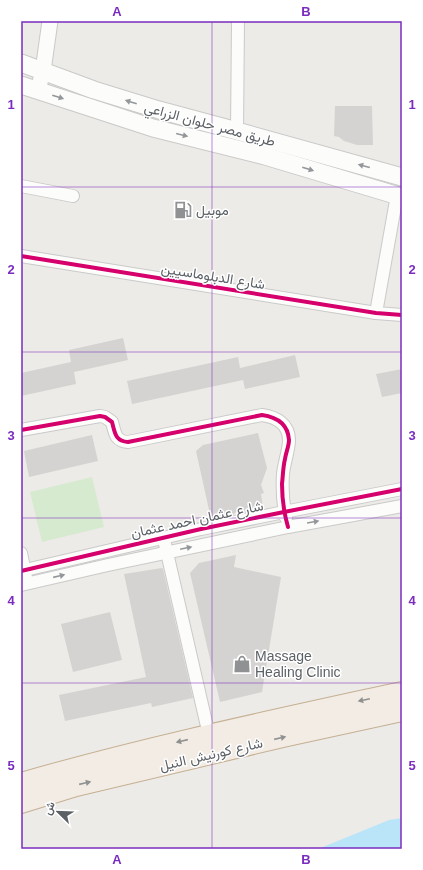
<svg xmlns="http://www.w3.org/2000/svg" width="423" height="870" viewBox="0 0 423 870" font-family="Helvetica,Vazirmatn,sans-serif">
	<style>
		.green { fill: #d6ead0 }
		.water { fill: #bae5f8 }
		.building { fill: #d5d3d1 }
		.lines { fill: none; stroke-linecap: round; stroke-linejoin: round }
		.minor-casing { stroke: #c9cac9; stroke-width: 14 }
		.tertiary-casing { stroke: #c9cac9; stroke-width: 17 }
		.secondary-casing { stroke: #c9c9c9; stroke-width: 19 }
		.trunk-casing { stroke: #c5b093; stroke-width: 22 }
		.minor { stroke: #fcfcfb; stroke-width: 12 }
		.tertiary { stroke: #fcfcfb; stroke-width: 15 }
		.secondary { stroke: #fcfcfb; stroke-width: 17 }
		.trunk { stroke: #f2ece4; stroke-width: 20 }
		.cycleway-casing { stroke: #fff; stroke-width: 6 }
		.cycleway { stroke: #d6006c; stroke-width: 4 }
		.oneway { fill: #94979a }
		.oneway2 { fill: #909292 }
		.grid { fill: none; stroke: #7b2cbf; stroke-width: 1; stroke-opacity: 0.55 }
		.labels { text-anchor: middle; dominant-baseline: central; stroke-width: 3; stroke-linejoin: round; paint-order: stroke }
		.street-label { font-size: 14px; fill: #5c6166; stroke: #fff }
		.poi-label { font-size: 14px; fill: #5c6166; stroke: #fff; text-anchor: start }
		.neatline { fill: none; stroke: #7b2cbf; stroke-width: 1.5 }
		.grid-label { font-size: 13px; text-anchor: middle; font-weight: bold; fill: #7b2cbf }
	</style>
	<rect width="100%" height="100%" fill="#edebe7"/>
	<polygon class="green" points="92,477 104,527 42,542 30,492"/>
	<polygon class="water" points="402,818 402,849 318,849 389,820"/>
	<g class="building">
		<polygon points="335,106 372,106 373,145 357,145 344,141 339,137 334,136"/>
		<polygon points="123,338 128,360 74,372 76,384 21,396 21,373 71,362 69,350"/>
		<polygon points="295,355 300,377 245,389 243,380 132,404 127,381 238,357 240,368"/>
		<polygon points="402,369 402,393 382,397 376,374"/>
		<polygon points="258,433 267,468 261,485 264,493 261,494 263,507 249,509 249,512 241,513 236,512 233,515 211,519 196,451 203,445"/>
		<polygon points="92,435 98,461 29,477 24,451"/>
		<polygon points="236,555 234,567 281,577 262,692 220,702 190,573 199,563"/>
		<polygon points="162,568 163,569 193,698 152,707 151,703 65,721 59,695 146,677 124,574"/>
		<polygon points="110,612 122,660 73,672 61,624"/>
	</g>
	<g class="lines">
		<g class="minor-casing">
			<g id="minor">
				<polyline points="237,131 238,21"/>
				<polyline points="21,186 73,196"/>
				<polyline points="21,256 376,313 402,315"/>
				<polyline points="376,313 397,195"/>
				<path d="M21 430 100 416 105 417 112 422C115 433 115 441 128 442L262 415C276 417 289 424 289 440 289 450 284 463 283 474 282 489 283 504 286 518"/>
				<polyline points="165,544 209,735"/>
				<polyline points="21,553 26,578"/>
				<polyline points="21,571 201,529 284,512 402,489"/>
				<polyline points="21,585 108,565 288,527 402,506"/>
			</g>
		</g>
		<g class="tertiary-casing">
			<polyline id="tertiary" points="38,90 43,71 50,21"/>
		</g>
		<g class="secondary-casing">
			<g id="secondary">
				<polyline points="21,63 94,90 159,110 237,131 402,177"/>
				<polyline points="21,85 153,128 265,156 402,197"/>
			</g>
		</g>
		<g class="trunk-casing">
			<g id="trunk">
				<path d="M21 783C146 747 274 720 402 692"/>
				<polyline points="21,803 76,786 287,736 402,711"/>
			</g>
		</g>
		<use href="#minor" class="minor"/>
		<use href="#tertiary" class="tertiary"/>
		<use href="#secondary" class="secondary"/>
		<use href="#trunk" class="trunk"/>
		<g class="cycleway-casing">
			<g id="cycleway">
				<polyline points="21,256 376,313 402,315"/>
				<path d="M21 430 100 416 105 417 112 422C115 433 115 441 128 442L262 415C276 417 288 424 289 440 289 446 286 452 285 459 283 467 283 475 282 484 282 498 284 513 288 527"/>
				<polyline points="21,571 201,529 284,512 402,489"/>
			</g>
		</g>
		<use href="#cycleway" class="cycleway"/>
	</g>
	<defs><path id="oneway-solid" d="M-6-.8H1V-3.2L6.5 0L1 3.2V.8H-6Z"/></defs>
	<g class="oneway">
		<use href="#oneway-solid" transform="translate(58 97) rotate(18)"/>
		<use href="#oneway-solid" transform="translate(131 102) rotate(-163)"/>
		<use href="#oneway-solid" transform="translate(182 135) rotate(14)"/>
		<use href="#oneway-solid" transform="translate(364 166) rotate(-165)"/>
		<use href="#oneway-solid" transform="translate(308 169) rotate(17)"/>
		<use href="#oneway-solid" transform="translate(313 522) rotate(-10)"/>
		<use href="#oneway-solid" transform="translate(186 548) rotate(-12)"/>
		<use href="#oneway-solid" transform="translate(59 576) rotate(-13)"/>
	</g>
	<g class="oneway2">
		<use href="#oneway-solid" transform="translate(364 700) rotate(168)"/>
		<use href="#oneway-solid" transform="translate(280 738) rotate(-13)"/>
		<use href="#oneway-solid" transform="translate(182 741) rotate(167)"/>
		<use href="#oneway-solid" transform="translate(85 783) rotate(-13)"/>
	</g>
	<path class="grid" d="M212 21V849M21 187H402M21 352H402M21 518H402M21 683H402"/>
	<defs>
		<g id="fuel-bare" transform="scale(1.38)"><path d="M-5.5-6h7V0h2V4h1.3V-2.5L3-4.5l.8-.8L6-3V5H2.5V1h-1V6h-7ZM-4.2-4.7v3.2H.2V-4.7Z" fill="#8f9193" stroke="#fff" stroke-width="2.5" paint-order="stroke"/></g>
		<g id="shop-bare" transform="scale(1.38)"><path d="M-5-2.5h2.3a2.7 3.5 0 0 1 5.4 0H5L5.5 6h-11ZM-1.5-2.5h3a1.5 2.3 0 0 0-3 0Z" fill="#8f9193" stroke="#fff" stroke-width="2.5" paint-order="stroke"/></g>
	</defs>
	<g fill-rule="evenodd">
		<use href="#fuel-bare" x="183" y="210"/>
		<use href="#shop-bare" x="242" y="664"/>
	</g>
	<g class="labels">
		<g class="street-label">
			<text transform="translate(210 124) rotate(15)">طريق مصر حلوان الزراعي</text>
			<text transform="translate(213 276) rotate(9)">شارع الدبلوماسيين</text>
			<text transform="translate(197 519) rotate(-12)">شارع عثمان احمد عثمان</text>
			<text transform="translate(211 754) rotate(-13)">شارع كورنيش النيل</text>
		</g>
		<g class="poi-label">
			<text x="196" y="210">موبيل</text>
			<text x="255" y="656">Massage<tspan x="255" dy="16">Healing Clinic</tspan></text>
		</g>
	</g>
	<rect width="423" height="870" fill="none" stroke="#ffffff" stroke-width="44"/>
	<g transform="translate(58 812) rotate(293)" stroke="#ffffff" stroke-width="3" paint-order="stroke">
	<path d="M0-3L7 15L0 10L-7 15Z" fill="#5c6166"/>
	<text y="-6" font-size="11" font-weight="bold" text-anchor="middle" fill="#5c6166">ش</text>
	</g>
	<rect x="22" y="22" width="379" height="826" class="neatline"/>
	<g class="grid-label">
		<text x="117" y="16">A</text>
		<text x="306" y="16">B</text>
		<text x="11" y="109">1</text>
		<text x="412" y="109">1</text>
		<text x="11" y="274">2</text>
		<text x="412" y="274">2</text>
		<text x="11" y="440">3</text>
		<text x="412" y="440">3</text>
		<text x="11" y="605">4</text>
		<text x="412" y="605">4</text>
		<text x="11" y="770">5</text>
		<text x="412" y="770">5</text>
		<text x="117" y="864">A</text>
		<text x="306" y="864">B</text>
	</g>
</svg>
